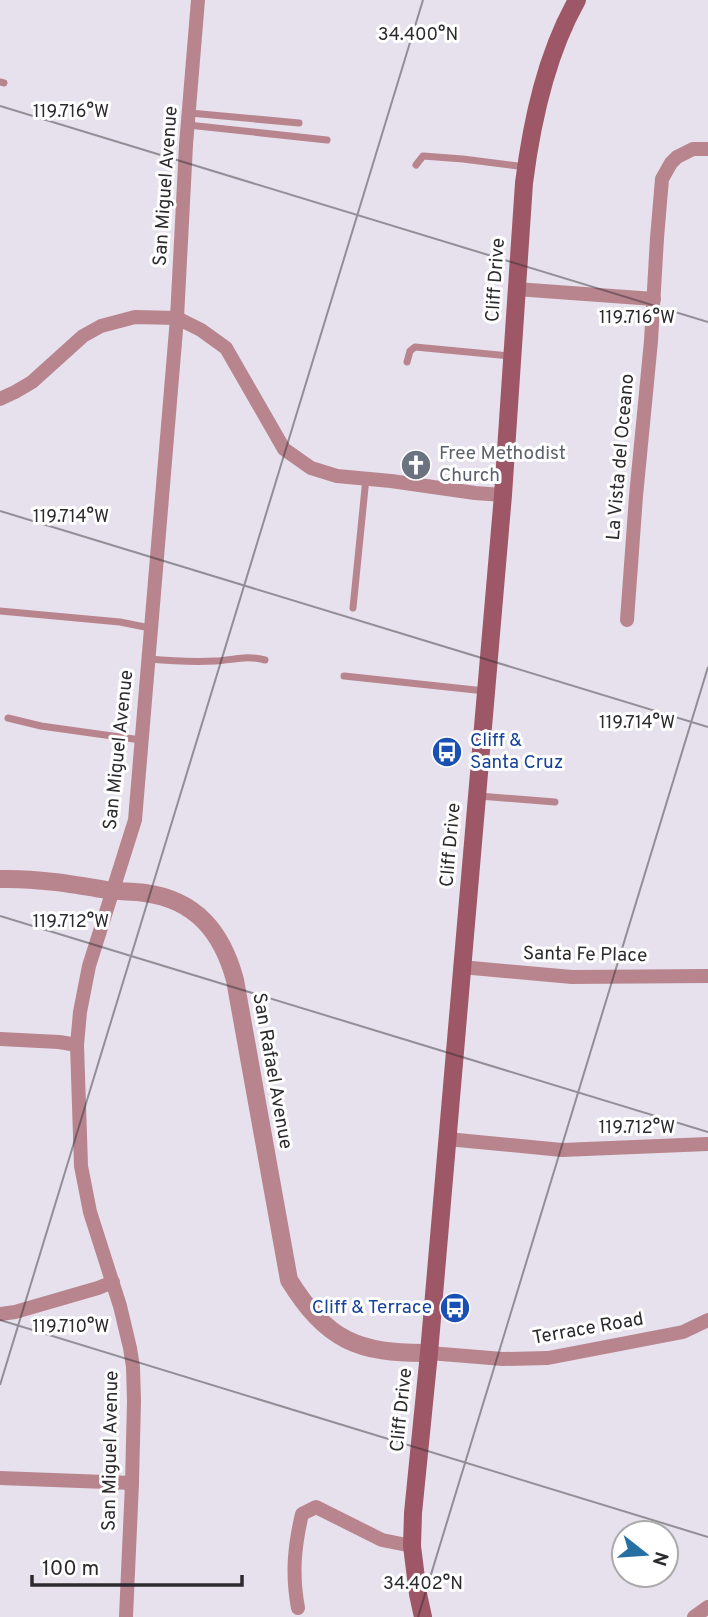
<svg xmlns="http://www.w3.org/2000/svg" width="708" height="1617" viewBox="0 0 708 1617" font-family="Overpass,sans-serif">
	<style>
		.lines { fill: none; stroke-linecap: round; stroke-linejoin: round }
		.service { stroke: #b8858f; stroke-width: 7 }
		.minor { stroke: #b8858f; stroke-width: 14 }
		.tertiary { stroke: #b8858f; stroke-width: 18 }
		.secondary { stroke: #9e5766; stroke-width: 18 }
		.ticks { fill: none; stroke: #2c2a2e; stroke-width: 2; stroke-opacity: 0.45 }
		.labels { text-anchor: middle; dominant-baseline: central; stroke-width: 6; stroke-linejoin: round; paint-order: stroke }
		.street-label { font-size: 19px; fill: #2c2a2e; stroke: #fff }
		.worship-label { font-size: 19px; fill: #5b616d; stroke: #fff; text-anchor: start }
		.transit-label { font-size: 19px; fill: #164399; stroke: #fff; text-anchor: start }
		.ticks-label { font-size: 18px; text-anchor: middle; fill: #2c2a2e; stroke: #fff; stroke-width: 6; stroke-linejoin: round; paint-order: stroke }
	</style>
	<rect width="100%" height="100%" fill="#e6e1ec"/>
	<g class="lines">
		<g class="service">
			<polyline points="0,82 4,83"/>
			<polyline points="190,113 299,123"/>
			<polyline points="188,125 327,140"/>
			<polyline points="416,165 423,156 463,159 526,167"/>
			<polyline points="407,362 410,351 415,347 511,356"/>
			<polyline points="353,608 366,478"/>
			<polyline points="0,611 120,622 150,628"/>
			<path d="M149 659C171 661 193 662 216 661 234 660 246 655 265 660"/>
			<polyline points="344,676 485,691"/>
			<polyline points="8,718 41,726 141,740"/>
			<polyline points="479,796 555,802"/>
		</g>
		<g class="minor">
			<polyline points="516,289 654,299"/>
			<polyline points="0,399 15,392 32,382 83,336 101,326 135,317 177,318 201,330 226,348 284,449 311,468 337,476 391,481 475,493 503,495"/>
			<polyline points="627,620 636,496 651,341 657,238 662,179 671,163 677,157 693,149 708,149"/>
			<polyline points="461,967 572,977 708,976"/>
			<polyline points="0,1039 59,1042 77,1045"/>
			<polyline points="447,1139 562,1150 708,1144"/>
			<polyline points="0,1314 15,1312 98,1288 113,1282"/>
			<polyline points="429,1353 503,1359 548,1358 683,1332 708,1320"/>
			<polyline points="0,1478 132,1483"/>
			<path d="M298 1608C292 1575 294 1548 302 1514L316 1507 382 1540 412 1546"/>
			<polyline points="126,1617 132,1483 134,1401 133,1367 130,1348 120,1306 90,1212 81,1166 77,1045 80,1012 89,966 135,820 177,318 186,145 198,0"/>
			<polyline points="694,1617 708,1607"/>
		</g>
		<path class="tertiary" d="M0 879C36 878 72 884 107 890 120 892 132 891 145 893 196 900 222 932 235 980L289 1280C326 1340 358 1354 429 1353"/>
		<path class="secondary" d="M423 1617 418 1594 412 1546 413 1513 429 1353 503 495 524 183C532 120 546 55 577 0"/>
	</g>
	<path class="ticks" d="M0 106 708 322M0 511 708 727M0 916 708 1132M0 1320 708 1537M0 1385 423 0M418 1617 708 667"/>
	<defs>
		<g id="church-disc" transform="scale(1.575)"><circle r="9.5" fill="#6b7280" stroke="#fff"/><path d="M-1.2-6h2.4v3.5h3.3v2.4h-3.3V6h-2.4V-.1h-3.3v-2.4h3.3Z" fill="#fff"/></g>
		<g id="bus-disc" transform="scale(1.575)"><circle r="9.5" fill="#1a4fb4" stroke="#fff"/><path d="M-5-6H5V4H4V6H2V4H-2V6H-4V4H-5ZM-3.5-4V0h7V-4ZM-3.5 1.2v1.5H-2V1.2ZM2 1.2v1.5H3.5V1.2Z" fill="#fff"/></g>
	</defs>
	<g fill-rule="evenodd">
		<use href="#church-disc" x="416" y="465"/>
		<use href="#bus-disc" x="447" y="752"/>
		<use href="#bus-disc" x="455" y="1308"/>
	</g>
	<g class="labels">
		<g class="street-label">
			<text transform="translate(166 186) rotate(-86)">San Miguel Avenue</text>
			<text transform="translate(496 280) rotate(-86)">Cliff Drive</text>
			<text transform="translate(621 457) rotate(-85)">La Vista del Oceano</text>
			<text transform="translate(119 750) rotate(-84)">San Miguel Avenue</text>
			<text transform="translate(451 845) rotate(-85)">Cliff Drive</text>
			<text transform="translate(585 955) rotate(1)">Santa Fe Place</text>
			<text transform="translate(272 1071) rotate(80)">San Rafael Avenue</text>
			<text transform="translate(588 1329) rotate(-10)">Terrace Road</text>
			<text transform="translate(402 1410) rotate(-84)">Cliff Drive</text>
			<text transform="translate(111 1451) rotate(-89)">San Miguel Avenue</text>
		</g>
		<g class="worship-label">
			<text x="439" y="454">Free Methodist<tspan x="439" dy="22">Church</tspan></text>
		</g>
		<g class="transit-label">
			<text x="470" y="741">Cliff &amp;<tspan x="470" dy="22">Santa Cruz</tspan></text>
			<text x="432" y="1308" text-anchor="end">Cliff &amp; Terrace</text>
		</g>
	</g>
	<g class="ticks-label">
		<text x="418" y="40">34.400°N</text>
		<text x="71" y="117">119.716°W</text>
		<text x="637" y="323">119.716°W</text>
		<text x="71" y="522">119.714°W</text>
		<text x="637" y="728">119.714°W</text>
		<text x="71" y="927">119.712°W</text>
		<text x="637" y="1133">119.712°W</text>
		<text x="71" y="1332">119.710°W</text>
		<text x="423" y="1589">34.402°N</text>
	</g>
	<g transform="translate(645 1554) rotate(107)"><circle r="33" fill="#ffffff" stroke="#abaaab" stroke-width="2"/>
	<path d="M0-5L12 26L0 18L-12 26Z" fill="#256fa3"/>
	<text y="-10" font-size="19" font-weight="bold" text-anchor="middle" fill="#2c2a2e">N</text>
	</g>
	<path d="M32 1575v10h210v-10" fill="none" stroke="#2c2a2e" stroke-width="3.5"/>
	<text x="42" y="1575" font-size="21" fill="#2c2a2e" stroke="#ffffff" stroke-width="5" paint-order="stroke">100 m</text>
</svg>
